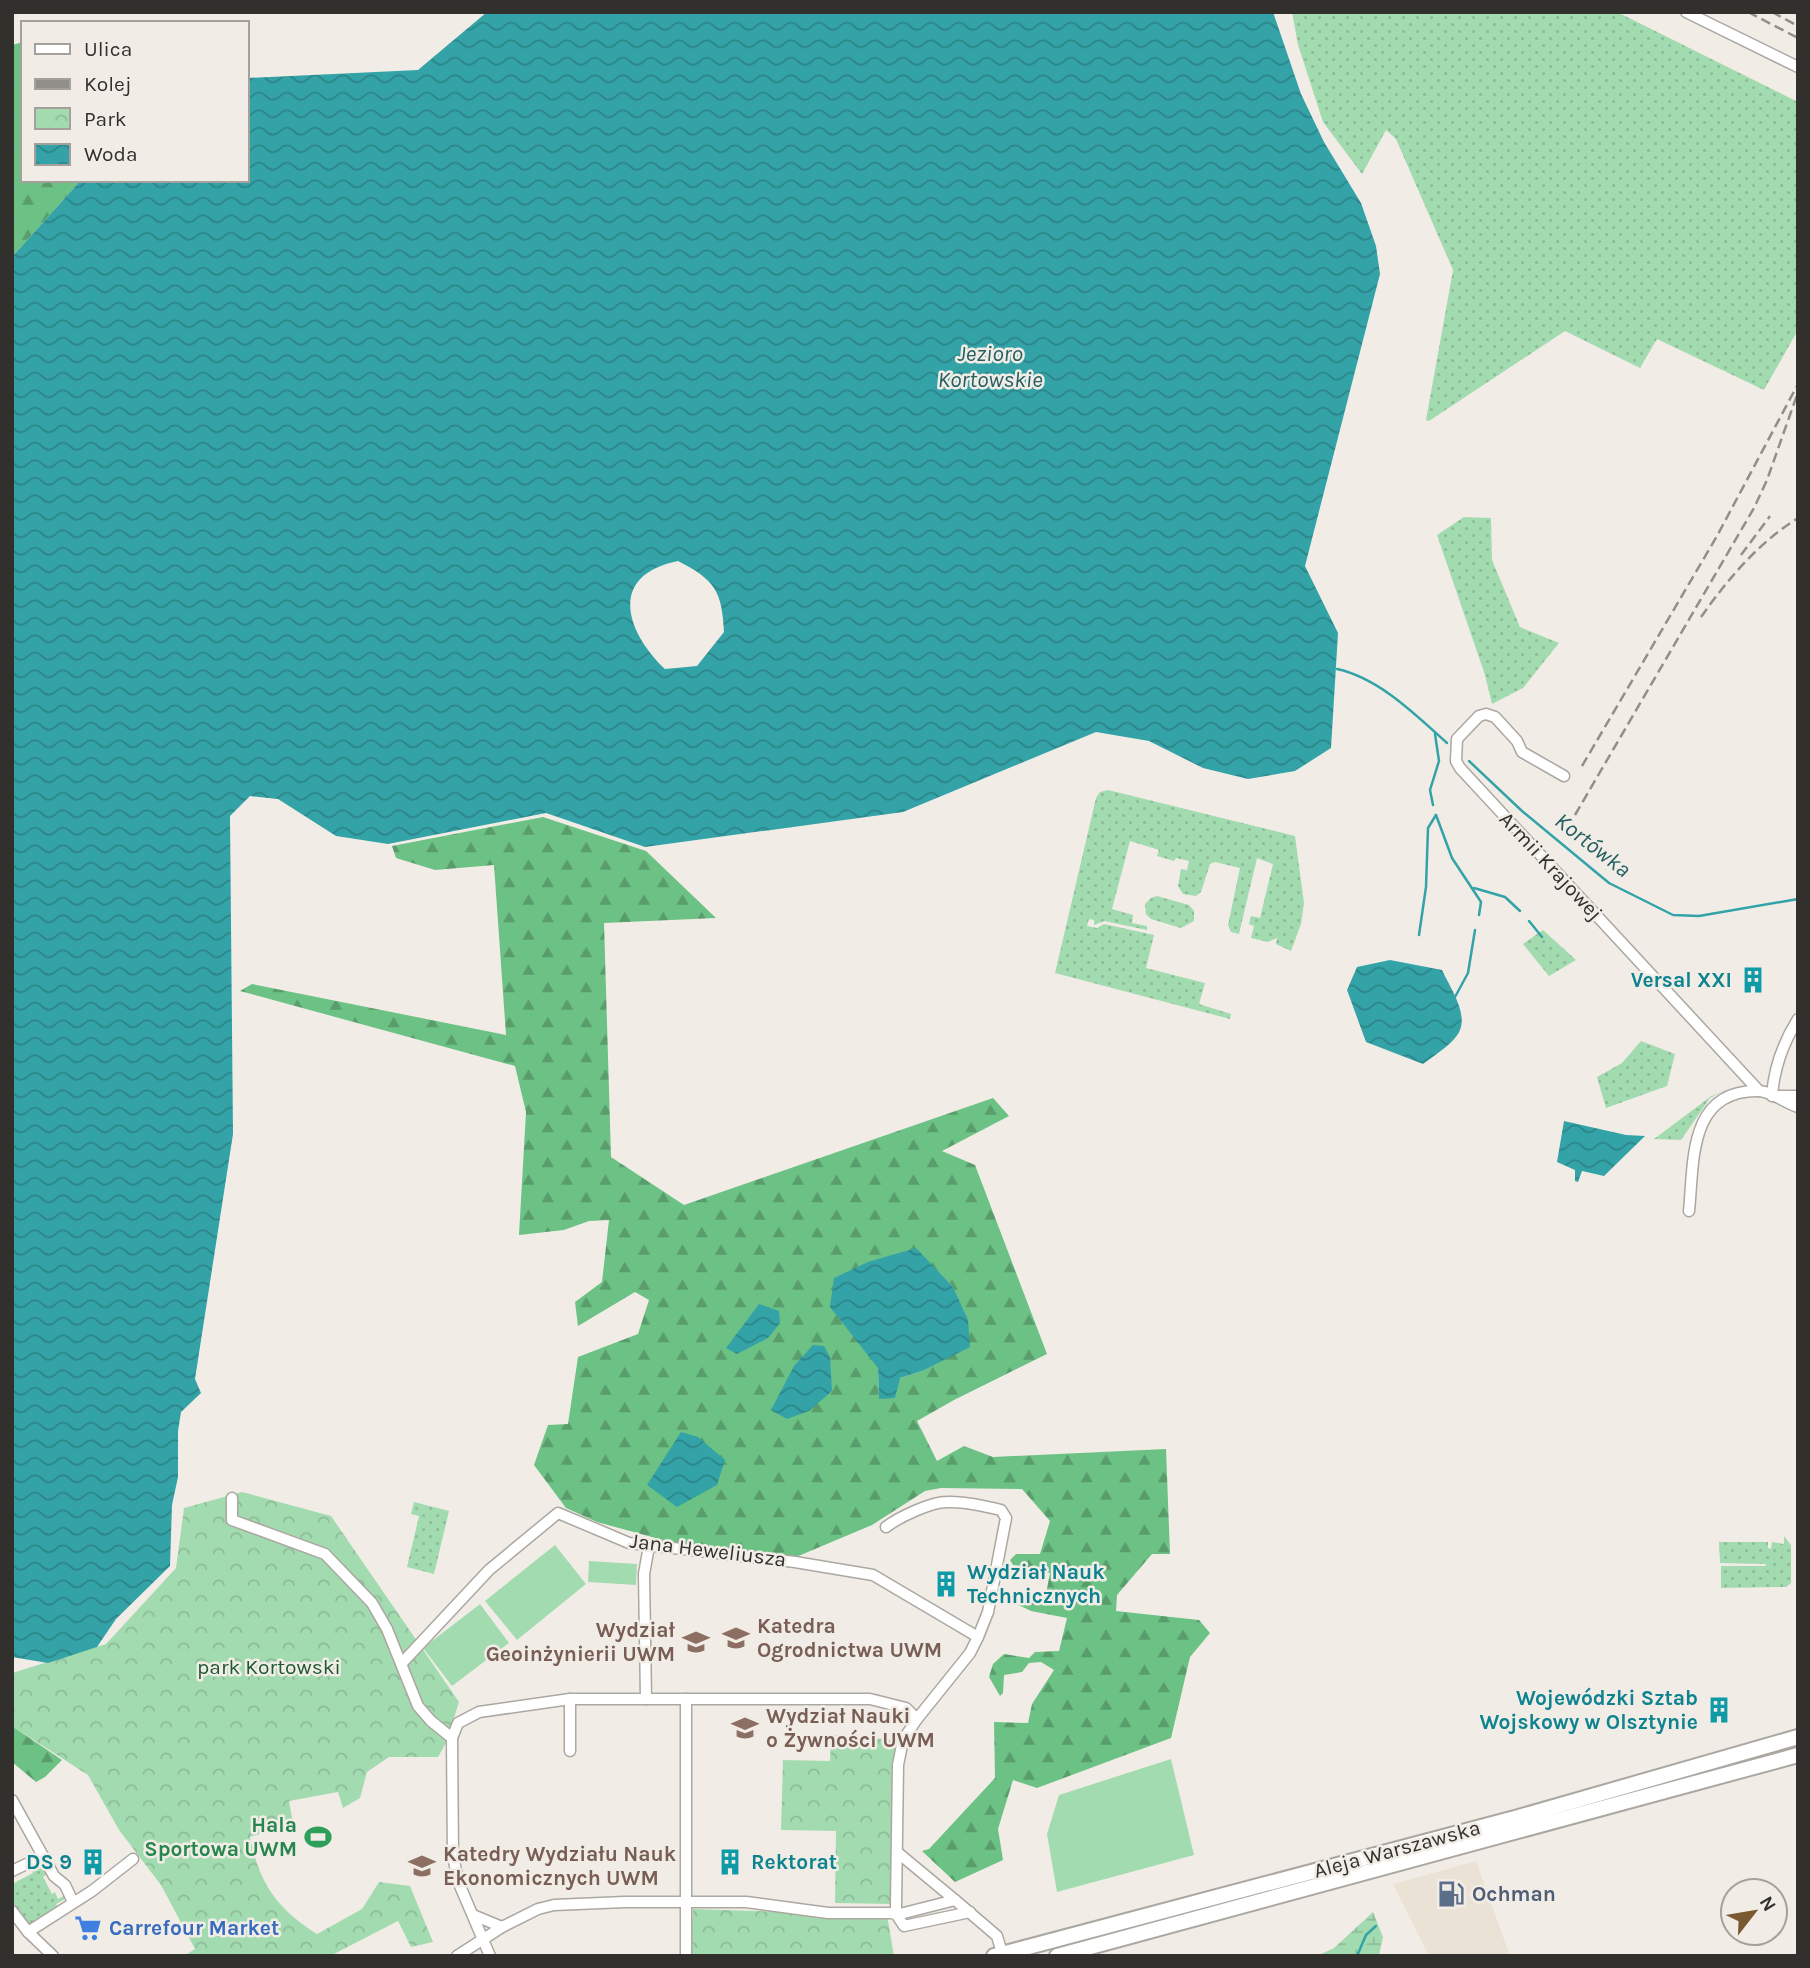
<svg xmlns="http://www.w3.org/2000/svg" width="1810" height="1968" viewBox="0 0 1810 1968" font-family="Karla,sans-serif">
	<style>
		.built { fill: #eae3d5 }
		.grass { fill: url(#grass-dots) }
		.forest { fill: url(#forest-firs); fill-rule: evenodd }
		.wetland { fill: url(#wetland-marsh) }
		.park { fill: url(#park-crowns) }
		.pitch { fill: #a3dbb0 }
		.water { fill: url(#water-waves); fill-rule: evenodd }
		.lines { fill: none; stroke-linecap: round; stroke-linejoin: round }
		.stream { stroke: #33a3a7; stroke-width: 2.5 }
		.minor-casing { stroke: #aba7a1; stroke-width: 13 }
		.secondary-casing { stroke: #aba7a1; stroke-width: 18 }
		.minor { stroke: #fff; stroke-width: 10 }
		.secondary { stroke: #fff; stroke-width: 14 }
		.rail { stroke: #918f8a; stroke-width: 2.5; stroke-dasharray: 10 5; stroke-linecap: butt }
		.labels { text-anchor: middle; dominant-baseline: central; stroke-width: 5; stroke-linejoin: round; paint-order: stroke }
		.street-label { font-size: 21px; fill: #31302d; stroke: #f1ede6 }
		.culture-label { font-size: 21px; font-weight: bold; fill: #0d838f; stroke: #f1ede6; text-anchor: end }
		.education-label { font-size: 21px; font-weight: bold; fill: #785e54; stroke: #f1ede6; text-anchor: start }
		.park-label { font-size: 21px; fill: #1c5931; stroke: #f1ede6 }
		.leisure-label { font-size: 21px; font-weight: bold; fill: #27864d; stroke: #f1ede6; text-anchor: end }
		.service-label { font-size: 21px; font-weight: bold; fill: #4e5e75; stroke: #f1ede6; text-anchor: start }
		.shop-label { font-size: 21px; font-weight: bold; fill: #366cbe; stroke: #f1ede6; text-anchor: start }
		.water-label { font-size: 23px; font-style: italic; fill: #245f61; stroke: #f1ede6 }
	</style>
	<defs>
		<pattern id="grass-dots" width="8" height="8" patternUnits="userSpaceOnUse" patternTransform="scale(1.75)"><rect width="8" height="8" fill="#a3dbb0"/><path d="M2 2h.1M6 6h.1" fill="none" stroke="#8dbc98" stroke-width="1.8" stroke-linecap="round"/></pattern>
		<pattern id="forest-firs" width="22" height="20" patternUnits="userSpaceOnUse" patternTransform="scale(1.75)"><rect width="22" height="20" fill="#6cc184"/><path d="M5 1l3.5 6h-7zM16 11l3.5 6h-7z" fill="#599d6c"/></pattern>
		<pattern id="wetland-marsh" width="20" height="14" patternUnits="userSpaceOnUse" patternTransform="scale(1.75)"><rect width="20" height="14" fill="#a3dbb0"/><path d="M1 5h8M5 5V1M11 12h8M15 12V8" fill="none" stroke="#8dbc98"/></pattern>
		<pattern id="park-crowns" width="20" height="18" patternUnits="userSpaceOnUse" patternTransform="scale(1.75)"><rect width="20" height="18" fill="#a3dbb0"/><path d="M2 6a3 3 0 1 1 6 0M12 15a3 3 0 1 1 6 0" fill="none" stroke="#8dbc98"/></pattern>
		<pattern id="water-waves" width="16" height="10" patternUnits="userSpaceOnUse" patternTransform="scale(1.75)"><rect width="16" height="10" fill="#33a3a7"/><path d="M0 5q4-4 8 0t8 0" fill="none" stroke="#2c8588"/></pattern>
	</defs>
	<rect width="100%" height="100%" fill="#f1ede6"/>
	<polygon class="built" points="1476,1861 1510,1956 1429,1956 1393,1884"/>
	<g class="grass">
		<polygon points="1292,12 1617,12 1798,102 1798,330 1764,390 1657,339 1640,368 1565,331 1429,421 1426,420 1453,270 1396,139 1386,130 1362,174 1323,122 1298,45"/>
		<polygon points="1464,517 1491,518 1492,560 1520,627 1559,643 1523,688 1492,704 1485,675 1437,535"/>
		<polygon points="1108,790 1295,836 1304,903 1301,924 1291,951 1276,944 1277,938 1268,942 1251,938 1254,926 1249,924 1251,916 1260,918 1273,864 1257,858 1239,934 1231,932 1228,925 1240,868 1215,862 1210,864 1201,892 1196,896 1183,894 1178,886 1181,869 1187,870 1189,861 1176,858 1174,861 1157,856 1159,850 1130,841 1112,909 1133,915 1132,923 1147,926 1147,930 1104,921 1094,925 1094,920 1089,919 1087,926 1097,928 1104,924 1154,935 1146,968 1205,983 1199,1004 1231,1014 1230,1019 1055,973 1096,798 1100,792"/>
		<polygon points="1157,896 1189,905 1194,911 1194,921 1181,928 1151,919 1146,914 1145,904 1151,898"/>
		<polygon points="1543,930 1576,960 1549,976 1523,944"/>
		<polygon points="1641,1041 1675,1054 1667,1086 1606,1108 1597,1077 1622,1063"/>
		<polygon points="1727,1089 1710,1098 1681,1140 1654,1139 1710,1097"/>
		<polygon points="414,1502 449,1511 434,1574 407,1567 419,1516 411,1514"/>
		<polygon points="1784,1536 1791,1545 1791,1583 1786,1587 1721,1588 1721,1566 1765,1566 1766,1564 1720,1563 1719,1542 1768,1542 1768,1548 1771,1549 1772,1542 1784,1544"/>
		<path d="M37 1863 44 1866 49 1873 43 1877 52 1894 55 1892 58 1899 67 1894 68 1897 56 1904 59 1910 31 1925C14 1918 12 1900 12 1884L33 1873 30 1866Z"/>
	</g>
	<g class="forest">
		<polygon points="23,42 23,180 81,180 12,257 12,45"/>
		<path d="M543 817 646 851 716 918 604 923 611 1157 684 1205 993 1098 1009 1116 942 1151 975 1165 1047 1354 954 1400 917 1421 937 1461 964 1446 993 1457 1166 1449 1170 1554H1152L1117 1595 1116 1611 1199 1620 1210 1633 1190 1657 1171 1738 1037 1788 1013 1780 998 1829 1003 1860 955 1882 922 1851 929 1849 995 1778 994 1722 1028 1723 1032 1704 1054 1670 1041 1662 1029 1663 1022 1672 1004 1675 1003 1693 1000 1696 989 1677 993 1664 1004 1654 1029 1658 1035 1652 1059 1651 1067 1618 1031 1611 1004 1598V1594L1045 1599 1050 1573 1013 1565 1010 1560 1016 1554H1040L1050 1521 1022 1489 941 1488 925 1491 872 1525 796 1557 720 1548H692L597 1522 566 1508 534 1465 548 1425 568 1424 578 1357 638 1334 649 1300 635 1292 578 1326 575 1302 602 1282 609 1220 589 1221 564 1230 519 1235 526 1112 515 1066 240 991 252 984 506 1035 494 865 435 870 396 858 392 846ZM935 1269 953 1287 922 1371 900 1378 879 1399 878 1369Z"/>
		<polygon points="12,1726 62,1760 45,1777 36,1782 12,1762"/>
	</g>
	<polygon class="wetland" points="1373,1912 1383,1937 1379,1956 1317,1956 1334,1948"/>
	<g class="park">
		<path d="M242 1492 331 1516 459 1702 446 1743 438 1757H389L367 1772 360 1798 343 1808 338 1792 289 1801 293 1823 250 1837C259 1883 277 1909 317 1934L362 1909 379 1882 410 1886 433 1942 411 1947 398 1921 330 1956H184L195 1949 161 1885 119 1830 88 1775 12 1726V1673L106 1644 176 1568 184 1508Z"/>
		<polygon points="831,1735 897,1740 894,1763 891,1904 835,1903 836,1831 781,1830 783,1760 830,1761"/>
		<polygon points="693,1909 887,1915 894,1956 690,1956"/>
	</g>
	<g class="pitch">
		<polygon points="555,1545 586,1584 517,1640 485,1601"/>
		<polygon points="589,1561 637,1564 636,1585 588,1582"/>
		<polygon points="480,1604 509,1643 452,1686 423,1648"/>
		<polygon points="1171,1759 1194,1855 1057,1892 1047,1834 1059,1795"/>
	</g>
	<g class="water">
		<path d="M487 12H1273L1301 94 1324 142 1361 203 1376 246 1380 274 1305 566 1338 633 1331 748 1295 771 1248 779 1203 768 1149 741 1096 732 903 812 645 847 546 813 388 844 336 836 278 799 250 796 230 816 233 1134 195 1379 201 1393 181 1412 178 1431V1477L172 1505 170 1566 116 1619 97 1647 48 1663 12 1657V257L81 180H247V78L418 70ZM678 561C715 580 722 591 724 632L697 666 665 669C625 631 608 575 678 561Z"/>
		<path d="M1390 960 1442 970C1450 988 1470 1015 1458 1034 1450 1046 1433 1056 1423 1064L1366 1042 1347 990 1357 967Z"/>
		<polygon points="1564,1121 1626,1135 1645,1136 1604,1176 1582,1171 1578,1182 1575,1181 1575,1170 1557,1162"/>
		<polygon points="916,1248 953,1287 968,1320 970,1347 922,1371 900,1378 895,1398 879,1399 878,1368 830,1307 834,1278 868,1262"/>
		<polygon points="759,1304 779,1311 780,1323 768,1338 737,1354 726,1348"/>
		<polygon points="813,1345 824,1346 830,1357 832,1391 809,1411 787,1419 771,1410 794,1366"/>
		<polygon points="681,1432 698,1437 725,1460 717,1485 677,1507 647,1485"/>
	</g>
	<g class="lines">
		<g class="stream">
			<path d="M1337 669C1379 678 1416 715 1447 743"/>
			<polyline points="1469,761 1522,811 1609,883 1673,915 1699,916 1798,899"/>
			<polyline points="1433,805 1430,790 1439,761 1435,734"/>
			<polyline points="1436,815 1452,858 1481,902 1479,915"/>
			<polyline points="1474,888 1505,897 1520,911"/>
			<polyline points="1529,921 1542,937"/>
			<polyline points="1419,935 1426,887 1428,828 1436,815"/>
			<polyline points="1455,997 1468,973 1475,930"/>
			<polyline points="1357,1956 1366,1935 1376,1926"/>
		</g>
		<g class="minor-casing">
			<g id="minor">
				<polyline points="1686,12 1798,67"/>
				<polyline points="1564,776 1522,752 1517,741 1495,717 1486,714 1479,716 1457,739 1456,761 1460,768 1759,1091"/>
				<path d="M1772 1096C1774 1067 1783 1043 1798 1019"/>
				<polyline points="1773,1096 1798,1096"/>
				<path d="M1689 1211C1694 1162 1688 1090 1758 1091 1771 1091 1785 1103 1798 1107"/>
				<polyline points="232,1498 232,1520 325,1554 372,1603 387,1629 418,1706 431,1721 452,1738"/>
				<path d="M886 1527C899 1517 931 1502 947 1502 963 1501 985 1506 1001 1510L1006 1518 988 1612 978 1637 970 1653 917 1719 903 1740 898 1765 896 1906V1914H900L955 1900 997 1936 1003 1956"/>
				<polyline points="402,1663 489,1570 558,1513 629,1543 795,1562 873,1575 978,1637"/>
				<polyline points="646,1699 644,1574 649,1546"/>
				<polyline points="570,1751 570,1699"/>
				<polyline points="12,1800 54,1876 65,1885 73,1902"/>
				<polyline points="897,1852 955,1900"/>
				<polyline points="12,1871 43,1856"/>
				<polyline points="12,1911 28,1932 53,1956"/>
				<polyline points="473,1915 502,1927"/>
				<polyline points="28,1932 92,1891 133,1859"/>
				<polyline points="457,1956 502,1927 538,1909 554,1905 625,1902 746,1902 828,1913 891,1913 896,1914 904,1926 970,1912"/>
				<polyline points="490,1956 460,1886 456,1871 453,1856 452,1738 458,1723 479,1712 570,1699 870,1699 906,1708 917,1719"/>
				<polyline points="686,1956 686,1699"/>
			</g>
		</g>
		<g class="secondary-casing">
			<g id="secondary">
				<polyline points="994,1956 1515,1818 1798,1737"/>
				<polyline points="1057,1956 1798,1755"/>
			</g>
		</g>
		<use href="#minor" class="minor"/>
		<use href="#secondary" class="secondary"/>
		<g class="rail">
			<polyline points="1748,12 1798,38"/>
			<polyline points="1772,12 1798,26"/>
			<polyline points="1741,555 1770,516"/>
			<path d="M1701 617C1728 579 1758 543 1798 518"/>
			<polyline points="1582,766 1717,536 1798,384"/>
			<polyline points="1575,815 1754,508 1767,480 1797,395"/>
		</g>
	</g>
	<defs>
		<g id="building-bare" transform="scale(2.1)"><path d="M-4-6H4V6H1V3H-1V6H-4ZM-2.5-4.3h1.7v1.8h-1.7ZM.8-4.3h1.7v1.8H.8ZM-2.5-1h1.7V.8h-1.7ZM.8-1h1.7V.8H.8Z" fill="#0f9aa8" stroke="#f1ede6" stroke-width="2.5" paint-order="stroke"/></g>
		<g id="university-bare" transform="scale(2.1)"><path d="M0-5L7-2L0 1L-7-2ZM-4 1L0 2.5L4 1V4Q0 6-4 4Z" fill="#8d6e63" stroke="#f1ede6" stroke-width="2.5" paint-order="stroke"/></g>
		<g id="stadium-bare" transform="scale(2.1)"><path d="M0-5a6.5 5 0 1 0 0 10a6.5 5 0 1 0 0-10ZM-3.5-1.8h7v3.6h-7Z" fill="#2e9e5b" stroke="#f1ede6" stroke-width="2.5" paint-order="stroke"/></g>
		<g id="fuel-bare" transform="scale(2.1)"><path d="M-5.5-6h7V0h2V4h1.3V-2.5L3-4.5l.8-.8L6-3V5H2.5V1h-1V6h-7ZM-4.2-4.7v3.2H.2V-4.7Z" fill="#5c6f8a" stroke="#f1ede6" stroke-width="2.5" paint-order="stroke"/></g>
		<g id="supermarket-bare" transform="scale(2.1)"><path d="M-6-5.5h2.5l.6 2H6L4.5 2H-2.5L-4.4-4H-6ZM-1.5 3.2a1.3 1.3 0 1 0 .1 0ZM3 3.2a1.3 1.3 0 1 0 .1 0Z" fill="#3f7fe0" stroke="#f1ede6" stroke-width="2.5" paint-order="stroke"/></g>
	</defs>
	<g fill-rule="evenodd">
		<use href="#building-bare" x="1753" y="980"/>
		<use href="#building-bare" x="946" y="1584"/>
		<use href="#university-bare" x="736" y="1638"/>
		<use href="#university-bare" x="696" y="1642"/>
		<use href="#building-bare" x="1719" y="1710"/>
		<use href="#university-bare" x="745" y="1728"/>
		<use href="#stadium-bare" x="318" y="1837"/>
		<use href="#building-bare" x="93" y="1862"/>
		<use href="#building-bare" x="730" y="1862"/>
		<use href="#university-bare" x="422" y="1866"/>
		<use href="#fuel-bare" x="1451" y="1894"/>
		<use href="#supermarket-bare" x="88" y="1928"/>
	</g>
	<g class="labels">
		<g class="street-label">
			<text transform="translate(1551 866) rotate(47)">Armii Krajowej</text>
			<text transform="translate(708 1550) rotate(7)">Jana Heweliusza</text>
			<text transform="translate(1397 1849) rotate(-15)">Aleja Warszawska</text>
		</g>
		<g class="culture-label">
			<text x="1732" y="980">Versal XXI</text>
			<text x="967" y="1572" text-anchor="start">Wydział Nauk<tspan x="967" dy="24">Technicznych</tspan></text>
			<text x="1698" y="1698">Wojewódzki Sztab<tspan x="1698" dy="24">Wojskowy w Olsztynie</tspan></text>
			<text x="72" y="1862">DS 9</text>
			<text x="751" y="1862" text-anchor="start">Rektorat</text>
		</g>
		<g class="education-label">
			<text x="757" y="1626">Katedra<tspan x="757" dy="24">Ogrodnictwa UWM</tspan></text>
			<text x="675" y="1630" text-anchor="end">Wydział<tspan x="675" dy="24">Geoinżynierii UWM</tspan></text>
			<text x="766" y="1716">Wydział Nauki<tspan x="766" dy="24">o Żywności UWM</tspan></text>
			<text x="443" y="1854">Katedry Wydziału Nauk<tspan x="443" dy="24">Ekonomicznych UWM</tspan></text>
		</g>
		<g class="park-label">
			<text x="269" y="1667">park Kortowski</text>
		</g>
		<g class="leisure-label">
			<text x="297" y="1825">Hala<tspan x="297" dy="24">Sportowa UWM</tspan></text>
		</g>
		<g class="service-label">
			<text x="1472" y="1894">Ochman</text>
		</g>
		<g class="shop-label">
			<text x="109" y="1928">Carrefour Market</text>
		</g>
		<g class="water-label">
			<text x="990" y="353">Jezioro<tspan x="990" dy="26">Kortowskie</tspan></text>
			<text transform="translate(1593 845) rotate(38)">Kortówka</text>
		</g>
	</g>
	<rect width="1810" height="1968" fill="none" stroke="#31302d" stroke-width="28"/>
	<rect x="21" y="21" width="228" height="161" fill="#f1ede6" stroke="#a4a19c" stroke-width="2"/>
	<rect x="35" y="44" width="35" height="10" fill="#ffffff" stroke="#a4a19c" stroke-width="2"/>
	<text x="84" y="56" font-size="21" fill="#31302d">Ulica</text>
	<rect x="35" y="79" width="35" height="10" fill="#918f8a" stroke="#a4a19c" stroke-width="2"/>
	<text x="84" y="91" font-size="21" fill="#31302d">Kolej</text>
	<rect x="35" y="108" width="35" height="21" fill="url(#park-crowns)" stroke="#a4a19c" stroke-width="2"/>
	<text x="84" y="126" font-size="21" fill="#31302d">Park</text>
	<rect x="35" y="144" width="35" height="21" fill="url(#water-waves)" stroke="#a4a19c" stroke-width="2"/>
	<text x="84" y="161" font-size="21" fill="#31302d">Woda</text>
	<g transform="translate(1754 1912) rotate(59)"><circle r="33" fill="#f1ede6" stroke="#a4a19c" stroke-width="2"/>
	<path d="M0-5L12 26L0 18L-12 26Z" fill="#7a5930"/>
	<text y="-10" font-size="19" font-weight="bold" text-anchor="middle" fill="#31302d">N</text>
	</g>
</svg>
